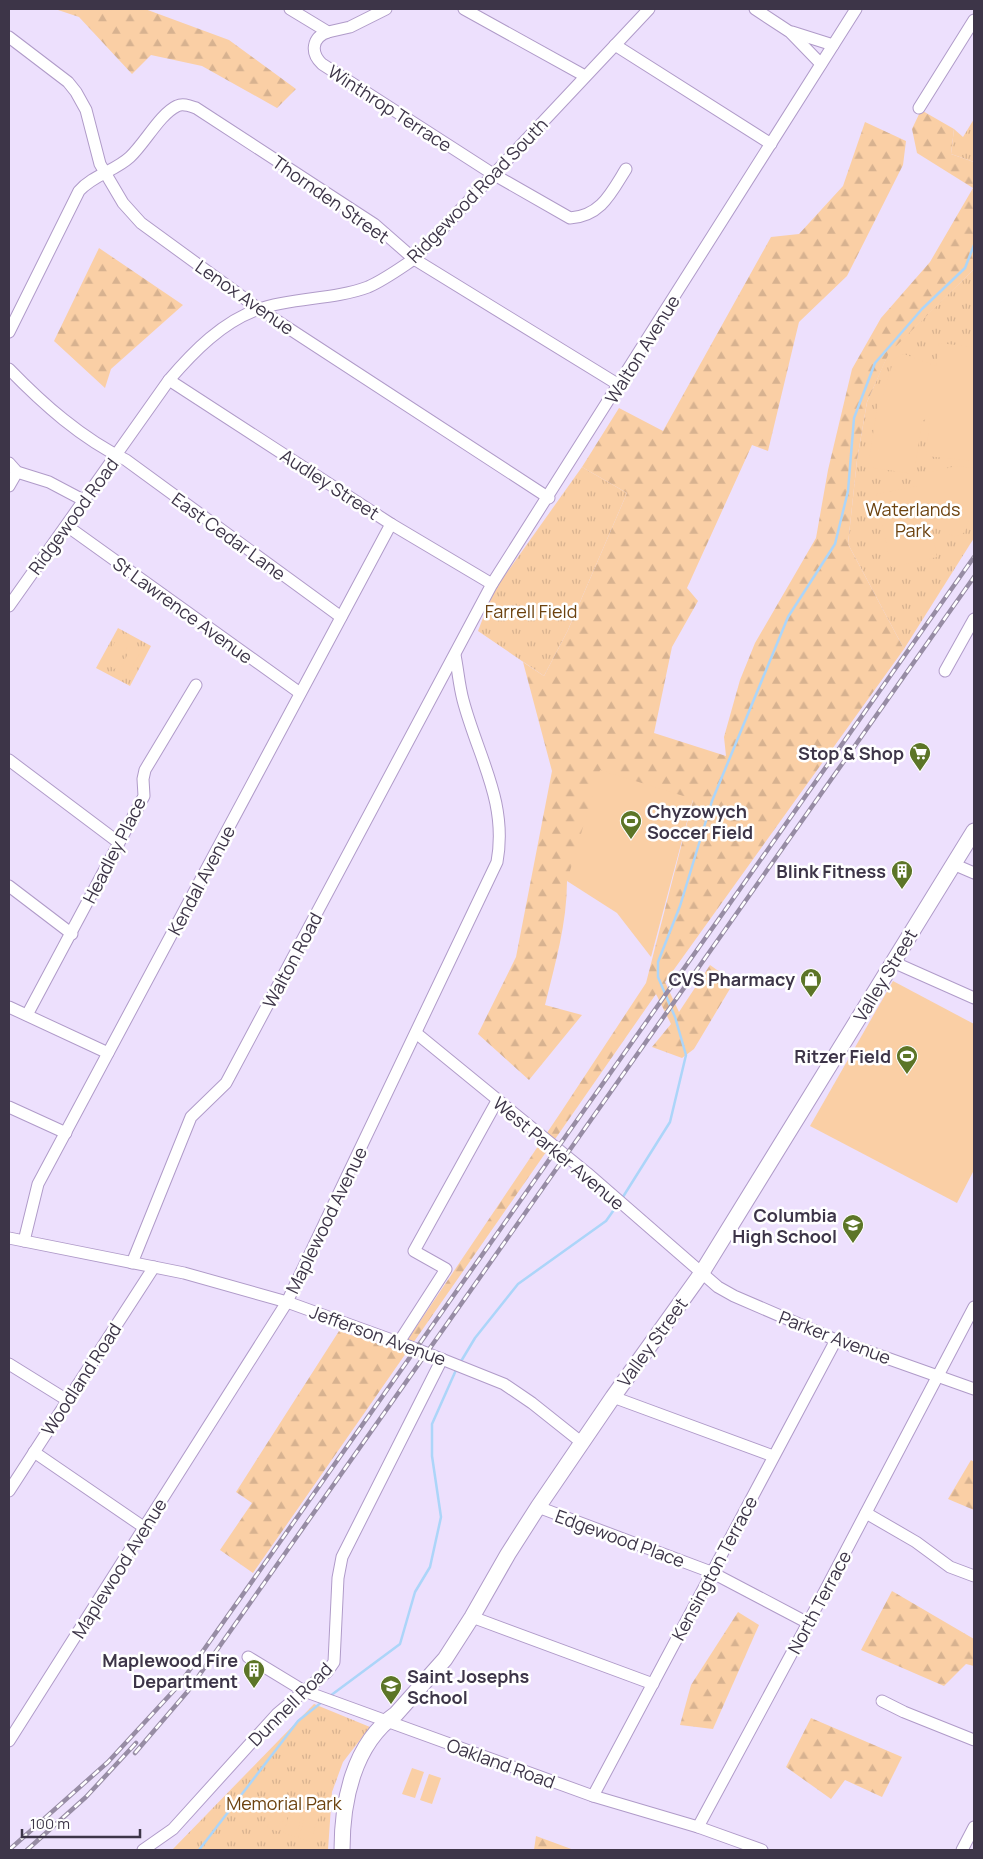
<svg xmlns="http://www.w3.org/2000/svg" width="983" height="1859" viewBox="0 0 983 1859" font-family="Manrope,sans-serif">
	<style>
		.grass { fill: url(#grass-tufts) }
		.forest { fill: url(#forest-firs) }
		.pitch { fill: #facfa5 }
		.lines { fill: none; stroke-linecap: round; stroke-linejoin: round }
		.stream { stroke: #acd5f9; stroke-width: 2.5 }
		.minor-casing { stroke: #b09bc9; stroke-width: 13 }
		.major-casing { stroke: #b09bc9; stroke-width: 17 }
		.minor { stroke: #fff; stroke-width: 11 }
		.major { stroke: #fff; stroke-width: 15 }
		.rail-casing { stroke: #978ca4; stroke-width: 4.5 }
		.rail { stroke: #fff; stroke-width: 2.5; stroke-dasharray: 8; stroke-linecap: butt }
		.labels { text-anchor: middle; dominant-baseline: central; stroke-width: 5; stroke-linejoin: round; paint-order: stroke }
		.street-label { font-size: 18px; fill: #3d3548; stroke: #fff }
		.park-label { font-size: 18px; fill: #6c420f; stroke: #fff }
		.poi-label { font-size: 18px; font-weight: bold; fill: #3d3548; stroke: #fff; text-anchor: end }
	</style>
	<defs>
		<pattern id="grass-tufts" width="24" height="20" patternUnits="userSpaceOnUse" patternTransform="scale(1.25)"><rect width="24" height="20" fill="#facfa5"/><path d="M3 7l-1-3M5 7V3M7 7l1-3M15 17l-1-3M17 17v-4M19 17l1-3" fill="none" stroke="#d7b290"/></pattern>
		<pattern id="forest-firs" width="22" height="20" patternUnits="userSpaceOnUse" patternTransform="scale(1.25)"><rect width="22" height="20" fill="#facfa5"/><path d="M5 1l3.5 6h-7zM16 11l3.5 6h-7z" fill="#d7b290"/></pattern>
	</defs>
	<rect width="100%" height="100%" fill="#ede0fd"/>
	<g class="grass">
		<polygon points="974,119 974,162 951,154 954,129 963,137"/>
		<polygon points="974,269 974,538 904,649 848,544 857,460 867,402 889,352"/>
		<polygon points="582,467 627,493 568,630 544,676 478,631 493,592"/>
		<polygon points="118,628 151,646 130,686 96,668"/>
		<polygon points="314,1704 370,1727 343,1762 332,1792 328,1850 172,1850"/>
	</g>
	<g class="forest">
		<polygon points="55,9 145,9 229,40 296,89 277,108 202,66 151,55 132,74 79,17"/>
		<path d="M921 110 954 129 951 154 974 162V269L889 353 867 402 857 460 848 544 904 649 665 982 679 1012 710 965 734 982 694 1049 682 1058 652 1047 671 1024 656 994 253 1573 220 1550 252 1503 236 1492 339 1331 400 1351 561 1112 646 983 693 800 567 881C567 924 555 964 545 1005L582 1015 529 1080 478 1034 516 957 552 771 523 662 544 676 568 630 627 493 582 467 619 408 663 431 771 237 799 234 843 186 865 122 906 141 903 165 847 276 799 322 768 451 752 445 687 588 698 601 672 647 654 733 726 756 724 737 740 680 755 643 816 538 828 470 852 369 881 318 930 262 973 188 917 153 912 129Z"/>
		<polygon points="99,248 183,305 111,369 105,388 54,341"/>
		<polygon points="971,1460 974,1462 974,1510 948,1499"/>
		<polygon points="892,1591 974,1639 974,1666 966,1664 944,1686 861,1650"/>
		<polygon points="738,1612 759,1625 713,1729 680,1725 691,1685"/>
		<polygon points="811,1718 902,1757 882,1797 845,1780 831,1799 786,1767"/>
		<polygon points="536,1836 574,1850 534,1850"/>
	</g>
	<g class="pitch">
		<polygon points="939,343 974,347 974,461 926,456 930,417 922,421 914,474 868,467 879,395 883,395 894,359 904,354 936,366"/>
		<polygon points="956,466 974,468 974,504 965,532 956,537 931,526 937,557 891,567 876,494 918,486 932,472"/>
		<polygon points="117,638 129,644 115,669 104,663"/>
		<polygon points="132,646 141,651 127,676 119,671"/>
		<polygon points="600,770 693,799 651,957 617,913 567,881"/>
		<polygon points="893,981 974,1024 974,1170 957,1203 810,1126"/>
		<polygon points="412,1768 424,1772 415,1798 402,1794"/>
		<polygon points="429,1774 441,1778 432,1804 420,1800"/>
		<polygon points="277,1801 289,1806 279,1832 267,1827"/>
		<polygon points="292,1807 304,1811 295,1837 283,1833"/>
		<polygon points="307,1812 319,1816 310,1842 298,1838"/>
	</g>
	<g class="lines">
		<g class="stream">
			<polyline points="621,1200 670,1122 686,1055 675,1017 658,977 658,962 680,906 712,801 788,617 835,544 848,491 854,418 875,363 922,309 965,268 974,245"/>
			<polyline points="460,1363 475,1338 518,1284 606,1221 618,1204"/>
			<polyline points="330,1696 400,1644 415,1592 430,1567 441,1517 432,1456 432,1424 456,1370"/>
			<polyline points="199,1850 298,1721 322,1702"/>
		</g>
		<g class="minor-casing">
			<g id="minor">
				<polyline points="290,9 328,32 350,27 386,9"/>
				<polyline points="464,9 585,76"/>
				<polyline points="755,9 790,32 821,64"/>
				<path d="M328 32C312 37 310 53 322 64L493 174 570 218C601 216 611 193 626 169"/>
				<polyline points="792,32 833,45"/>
				<polyline points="9,37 68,82 76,92 86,110 100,164 123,203 141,223 259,309 549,498"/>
				<polyline points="615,45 771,144"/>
				<polyline points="919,108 974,20"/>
				<path d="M9 332 79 191C93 175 115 171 130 157 145 143 160 114 177 106 183 103 190 106 196 108L374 224 414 259 619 385"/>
				<path d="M9 369C43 404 81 438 126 460L341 617"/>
				<polyline points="169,380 391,524 492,584"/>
				<polyline points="9,463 17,472 49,482 85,501"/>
				<polyline points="9,486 17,472"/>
				<polyline points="67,526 300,693"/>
				<path d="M9 606 169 380C193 352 223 321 259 309 294 297 333 300 368 287 384 280 399 269 414 259L649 9"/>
				<polyline points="945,671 974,619"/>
				<polyline points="9,760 118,842"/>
				<polyline points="953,864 974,873"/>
				<polyline points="9,886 72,934"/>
				<polyline points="893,962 974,998"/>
				<polyline points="9,1007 108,1053"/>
				<polyline points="27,1015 144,796 143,779 145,770 196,685"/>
				<polyline points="416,1033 587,1173 718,1287 734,1296 836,1340 974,1389"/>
				<polyline points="9,1107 66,1133"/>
				<polyline points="9,1238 184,1273 287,1302 414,1348 504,1384 532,1403 581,1442"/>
				<polyline points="24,1241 38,1184 391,524"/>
				<polyline points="132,1263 191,1117 226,1083 492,584 856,9"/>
				<polyline points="399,1342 446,1269 414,1251 497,1101"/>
				<polyline points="9,1364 67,1400"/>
				<polyline points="613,1397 773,1456"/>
				<polyline points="34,1452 145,1528"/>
				<polyline points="9,1491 154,1267"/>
				<polyline points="538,1507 711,1572 808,1623"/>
				<polyline points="866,1513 916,1542 950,1567 974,1576"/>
				<polyline points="472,1617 653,1684"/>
				<polyline points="248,1657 304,1691 593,1796 698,1827 762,1850"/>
				<polyline points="882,1701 904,1712 974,1740"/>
				<path d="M9 1741 287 1302 497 862C508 802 478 757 463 700 459 685 458 670 455 655"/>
				<polyline points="593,1796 836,1340"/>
				<polyline points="698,1827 808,1623 974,1307"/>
				<polyline points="143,1850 173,1829 277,1714 327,1672 334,1662 338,1578 342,1557 442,1359"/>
				<polyline points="962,1850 974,1827"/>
			</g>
		</g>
		<g class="major-casing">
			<path id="major" d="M342 1850C342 1802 353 1744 396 1714L445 1659 472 1617 508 1554 538 1507 613 1397 701 1274 974 831"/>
		</g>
		<use href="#minor" class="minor"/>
		<use href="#major" class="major"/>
		<g class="rail-casing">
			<g id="rail">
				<polyline points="135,1753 188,1691 974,577"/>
				<polyline points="9,1850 108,1762 179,1685 974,557"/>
				<polyline points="27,1850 86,1797 136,1743"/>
			</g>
		</g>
		<use href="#rail" class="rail"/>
	</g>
	<defs>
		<g id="supermarket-pin" transform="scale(1.125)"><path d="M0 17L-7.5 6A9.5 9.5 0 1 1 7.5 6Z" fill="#5c7527" stroke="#fff"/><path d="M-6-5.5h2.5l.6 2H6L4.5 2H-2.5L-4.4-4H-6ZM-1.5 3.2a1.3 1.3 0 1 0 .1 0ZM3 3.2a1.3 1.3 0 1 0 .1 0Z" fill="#fff"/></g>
		<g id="stadium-pin" transform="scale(1.125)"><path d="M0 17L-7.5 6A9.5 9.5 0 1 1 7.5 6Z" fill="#5c7527" stroke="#fff"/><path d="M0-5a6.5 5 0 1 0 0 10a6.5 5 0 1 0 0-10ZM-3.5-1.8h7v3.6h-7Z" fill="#fff"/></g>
		<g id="building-pin" transform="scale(1.125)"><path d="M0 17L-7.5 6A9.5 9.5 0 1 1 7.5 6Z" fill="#5c7527" stroke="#fff"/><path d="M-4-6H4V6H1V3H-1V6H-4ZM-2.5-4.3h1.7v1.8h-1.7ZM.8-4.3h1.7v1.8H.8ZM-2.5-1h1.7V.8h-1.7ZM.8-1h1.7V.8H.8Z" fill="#fff"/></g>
		<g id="shop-pin" transform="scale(1.125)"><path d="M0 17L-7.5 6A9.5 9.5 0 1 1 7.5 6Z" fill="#5c7527" stroke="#fff"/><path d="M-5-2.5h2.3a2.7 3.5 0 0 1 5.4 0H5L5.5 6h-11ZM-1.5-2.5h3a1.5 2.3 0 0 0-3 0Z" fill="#fff"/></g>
		<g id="school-pin" transform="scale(1.125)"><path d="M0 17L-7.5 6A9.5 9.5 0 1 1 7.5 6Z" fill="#5c7527" stroke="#fff"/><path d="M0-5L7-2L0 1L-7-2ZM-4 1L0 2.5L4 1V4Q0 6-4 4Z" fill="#fff"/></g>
	</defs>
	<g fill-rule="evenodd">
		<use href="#supermarket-pin" x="920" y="753"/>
		<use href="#stadium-pin" x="631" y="821"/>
		<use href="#building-pin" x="902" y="871"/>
		<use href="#shop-pin" x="811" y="979"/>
		<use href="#stadium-pin" x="907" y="1056"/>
		<use href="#school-pin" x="853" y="1225"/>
		<use href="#building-pin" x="254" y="1670"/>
		<use href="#school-pin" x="391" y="1686"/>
	</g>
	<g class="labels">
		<g class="street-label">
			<text transform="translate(390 108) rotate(33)">Winthrop Terrace</text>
			<text transform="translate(477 190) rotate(-46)">Ridgewood Road South</text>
			<text transform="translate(331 199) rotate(35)">Thornden Street</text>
			<text transform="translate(245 297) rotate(35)">Lenox Avenue</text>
			<text transform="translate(642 349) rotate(-58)">Walton Avenue</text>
			<text transform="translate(330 484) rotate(33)">Audley Street</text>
			<text transform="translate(73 516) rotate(-54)">Ridgewood Road</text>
			<text transform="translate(229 536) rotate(36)">East Cedar Lane</text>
			<text transform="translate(183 610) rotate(36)">St Lawrence Avenue</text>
			<text transform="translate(114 850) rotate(-63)">Headley Place</text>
			<text transform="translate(201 880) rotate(-62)">Kendal Avenue</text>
			<text transform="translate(292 960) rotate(-62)">Walton Road</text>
			<text transform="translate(885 975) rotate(-59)">Valley Street</text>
			<text transform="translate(559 1153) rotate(40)">West Parker Avenue</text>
			<text transform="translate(326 1220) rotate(-64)">Maplewood Avenue</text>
			<text transform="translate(378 1335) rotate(20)">Jefferson Avenue</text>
			<text transform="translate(835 1337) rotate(21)">Parker Avenue</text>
			<text transform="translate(652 1342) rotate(-54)">Valley Street</text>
			<text transform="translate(81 1379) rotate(-57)">Woodland Road</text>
			<text transform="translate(620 1538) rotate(20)">Edgewood Place</text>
			<text transform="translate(119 1568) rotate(-58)">Maplewood Avenue</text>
			<text transform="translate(714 1568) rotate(-62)">Kensington Terrace</text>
			<text transform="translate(819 1602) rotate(-62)">North Terrace</text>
			<text transform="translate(290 1704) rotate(-45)">Dunnell Road</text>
			<text transform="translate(501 1763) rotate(20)">Oakland Road</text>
		</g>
		<g class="park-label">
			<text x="913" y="509">Waterlands<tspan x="913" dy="21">Park</tspan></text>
			<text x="531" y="611">Farrell Field</text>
			<text x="284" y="1803">Memorial Park</text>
		</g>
		<g class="poi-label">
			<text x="904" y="753">Stop &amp; Shop</text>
			<text x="647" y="811" text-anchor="start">Chyzowych<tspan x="647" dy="21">Soccer Field</tspan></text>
			<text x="886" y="871">Blink Fitness</text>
			<text x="795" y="979">CVS Pharmacy</text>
			<text x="891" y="1056">Ritzer Field</text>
			<text x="837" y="1215">Columbia<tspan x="837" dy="21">High School</tspan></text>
			<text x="238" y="1660">Maplewood Fire<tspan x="238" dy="21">Department</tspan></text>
			<text x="407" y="1676" text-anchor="start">Saint Josephs<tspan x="407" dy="21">School</tspan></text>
		</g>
	</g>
	<rect width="983" height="1859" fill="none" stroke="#3d3548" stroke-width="20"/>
	<path d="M22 1829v8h118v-8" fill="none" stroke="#3d3548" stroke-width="2.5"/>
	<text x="30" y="1829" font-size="15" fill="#3d3548" stroke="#ffffff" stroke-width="4" paint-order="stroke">100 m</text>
</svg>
